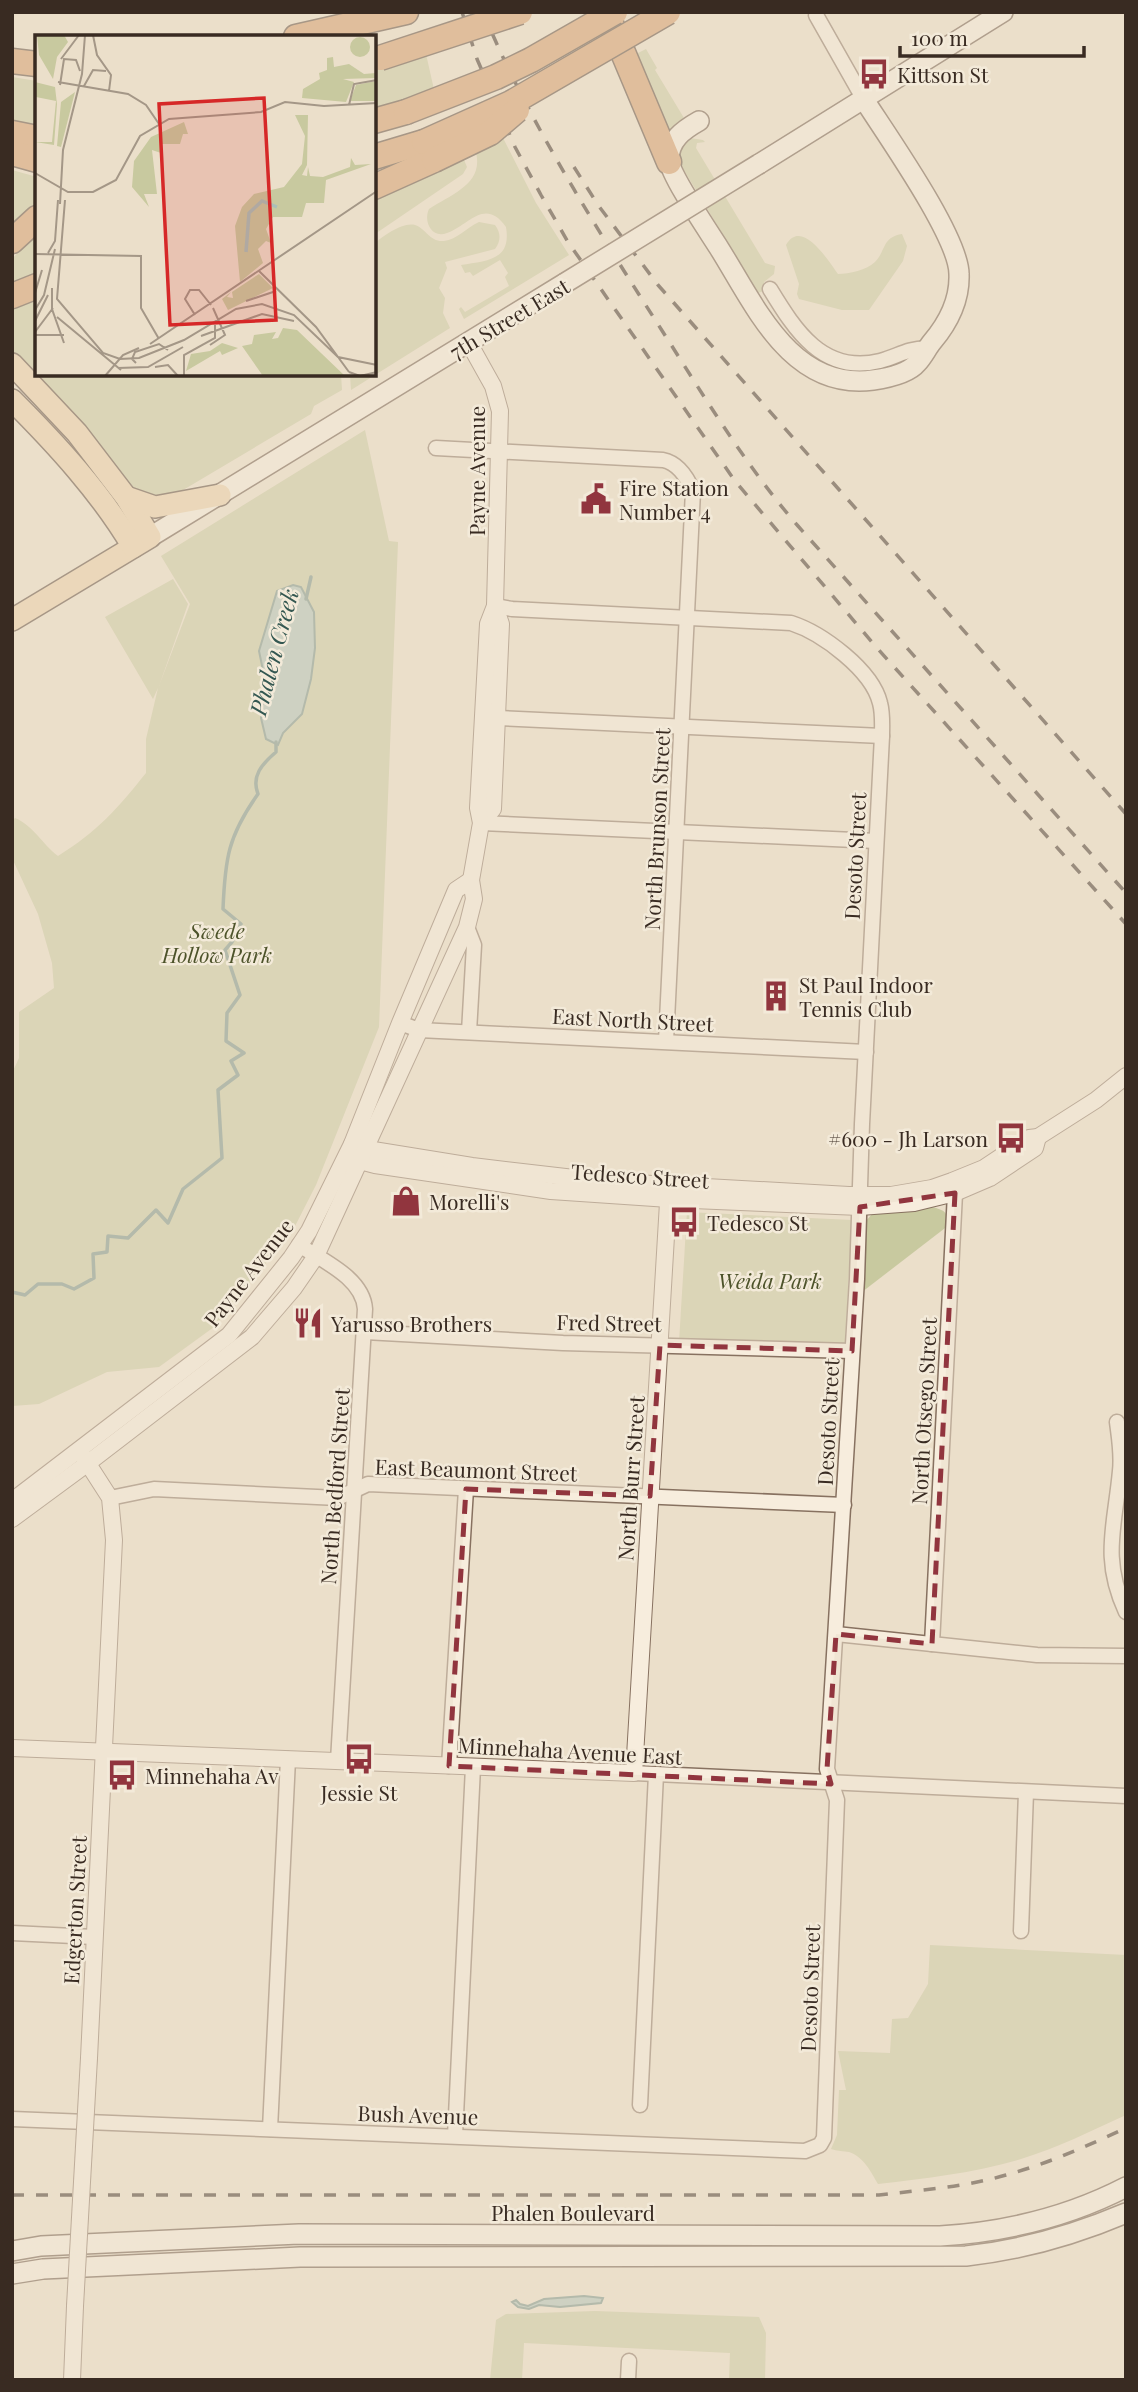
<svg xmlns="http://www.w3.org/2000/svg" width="1138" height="2392" viewBox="0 0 1138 2392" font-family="'Playfair Display',serif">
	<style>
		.green { fill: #c8c99f }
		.water { fill: #aac0b8; stroke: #718e85; stroke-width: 2 }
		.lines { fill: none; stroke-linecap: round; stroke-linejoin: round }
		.stream { stroke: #718e85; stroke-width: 3.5 }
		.minor-casing { stroke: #877160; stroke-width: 17 }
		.tertiary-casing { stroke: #877160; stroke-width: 18 }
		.secondary-casing { stroke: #695343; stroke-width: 22 }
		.primary-casing { stroke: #554033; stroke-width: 24 }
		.motorway-casing { stroke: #554033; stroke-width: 27 }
		.minor { stroke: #f7eddd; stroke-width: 14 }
		.tertiary { stroke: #f7eddd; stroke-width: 16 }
		.secondary { stroke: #f7eddd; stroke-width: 19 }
		.primary { stroke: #eacfa6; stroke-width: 21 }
		.motorway { stroke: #d29864; stroke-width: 24 }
		.rail { stroke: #392b22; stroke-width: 3.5; stroke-dasharray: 12 12; stroke-linecap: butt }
		.tertiary-bridge-casing { stroke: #877160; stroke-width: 18; stroke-linecap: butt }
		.secondary-bridge-casing { stroke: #695343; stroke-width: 22; stroke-linecap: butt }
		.motorway-bridge-casing { stroke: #554033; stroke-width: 27; stroke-linecap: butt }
		.tertiary-bridge { stroke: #f7eddd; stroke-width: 16 }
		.secondary-bridge { stroke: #f7eddd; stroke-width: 19 }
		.motorway-bridge { stroke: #d29864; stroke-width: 24 }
		.marked { fill: none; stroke: #91353e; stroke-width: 5; stroke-dasharray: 14 9; stroke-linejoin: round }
		.labels { text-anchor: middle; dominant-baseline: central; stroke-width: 5; stroke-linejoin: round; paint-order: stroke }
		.poi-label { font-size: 21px; fill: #392b22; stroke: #f3ead9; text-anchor: start }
		.street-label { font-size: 21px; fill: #392b22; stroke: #f3ead9 }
		.park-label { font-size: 21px; font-style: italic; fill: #4d532a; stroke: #f3ead9 }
		.water-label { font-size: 23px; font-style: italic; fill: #335751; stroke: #f3ead9 }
		.inset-river { fill: none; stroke: #aac0b8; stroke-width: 3.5 }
		.inset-road { fill: none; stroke: #a49787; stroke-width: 2 }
		.view { fill: #d62828; fill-opacity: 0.15; stroke: #d62828; stroke-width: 3.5 }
		.inset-edge { fill: none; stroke: #392b22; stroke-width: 3.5 }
	</style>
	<rect width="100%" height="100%" fill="#ebdfca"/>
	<g class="green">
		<polygon points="646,49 657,68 655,70 684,118 674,125 669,133 632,56"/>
		<polygon points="426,54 435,94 375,113 375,68"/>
		<polygon points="12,77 37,81 37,131 12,125"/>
		<path d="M501 134 536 203 569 255 464 319 459 309 461 307 465 312 509 286 505 277 508 273 500 260 473 276 470 272 465 273 461 265C485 261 512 261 506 227 485 197 469 225 447 233 432 239 423 222 429 209 453 193 486 183 475 149Z"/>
		<path d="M690 138 703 140 705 142 697 143 696 148 765 263 775 266 774 274 764 282V291L758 293 682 167C677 154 679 147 690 138Z"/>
		<polygon points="462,155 467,167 463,174 375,234 374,197"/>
		<polygon points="12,170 37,177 37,203 12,231"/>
		<path d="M479 222 495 225C501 233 501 241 495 249L445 262 447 268 439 288 445 298 443 313 450 328 351 390 350 375 374 374 375 243C384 236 402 222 415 225 427 229 429 242 444 241 457 240 467 227 479 222Z"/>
		<polygon points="37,232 37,274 12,285 12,259"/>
		<path d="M902 234 907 246 903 261 869 310H842L799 299 797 294 799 284 786 245C802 217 829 262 838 274 849 274 867 270 875 262 886 251 882 237 902 234Z"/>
		<polygon points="37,295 37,374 341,374 342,390 314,406 311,414 173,496 168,498 136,494 12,355 12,309"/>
		<path d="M365 430 389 541 398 542 379 1027 316 1185 293 1230 214 1327 159 1367 107 1372 39 1404 12 1406V1073L19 1058V1012L54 988 52 963 38 914 12 858V821L15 818C34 826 42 844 58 856 98 831 117 809 146 773V739L158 688 153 699 105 617 173 579 188 604 159 686 190 604 161 556Z"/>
		<path d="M932 1207C944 1210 948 1212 949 1225L862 1292 866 1221 872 1214Z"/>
		<polygon points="687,1212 852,1220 845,1342 843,1346 679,1342"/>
		<path d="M930 1945 1126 1955V2115C1091 2131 1057 2148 1021 2159 975 2173 926 2178 878 2184 871 2172 864 2157 849 2152 844 2151 837 2151 831 2149L837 2135 839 2090H846L838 2051 890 2053 892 2019 908 2018 928 1984Z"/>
		<polygon points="595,2311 759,2317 766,2333 765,2380 729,2380 730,2353 524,2343 522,2380 490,2380 496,2320 506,2314"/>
	</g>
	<g class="water">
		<polygon points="293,585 301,587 314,612 315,648 311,679 302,714 283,733 278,745 266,739 261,718 266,685 259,651 277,591"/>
		<polygon points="584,2296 603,2298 601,2303 560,2307 539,2305 529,2309 518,2307 512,2302 516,2300 520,2304 528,2306 544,2299"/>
	</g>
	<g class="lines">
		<g class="stream">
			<polyline points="306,599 311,577"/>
			<path d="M12 1292 25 1295 38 1284H62L74 1289 94 1278 93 1254 107 1252 108 1236 128 1238 156 1210 168 1223 183 1189 222 1158 218 1090 238 1075 231 1061 244 1053 226 1041 227 1013 240 995 225 950 232 942 241 924 223 909C225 859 228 836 258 794 251 776 262 764 276 752V742"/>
		</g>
		<g class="minor-casing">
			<g id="minor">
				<polyline points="816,15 863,98"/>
				<path d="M770 289C795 330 823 375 880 361 899 356 905 349 927 348"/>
				<path d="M436 448 663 460C678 463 687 477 693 491L666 1041"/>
				<polyline points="497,718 882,736"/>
				<polyline points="481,823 876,841"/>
				<polyline points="467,927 474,945 469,1032"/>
				<polyline points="400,1023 419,1030 866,1052"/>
				<path d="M299 1245C323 1261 363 1278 365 1309L338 1761"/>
				<polyline points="365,1332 563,1343 852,1351"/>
				<path d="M1117 1422C1119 1438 1122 1454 1120 1471 1115 1526 1101 1558 1126 1612"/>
				<polyline points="110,1498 154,1489 338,1498 368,1484 844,1505"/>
				<polyline points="836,1634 1037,1655 1126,1656"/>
				<polyline points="932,1644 955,1193 953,1183"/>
				<polyline points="449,1766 466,1489"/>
				<polyline points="634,1773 1126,1796"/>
				<polyline points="1021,1931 1026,1792"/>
				<polyline points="12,1933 94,1937"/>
				<polyline points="640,2105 656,1774"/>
				<path d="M12 2119 805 2151 820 2145 824 2138 837 1800 827 1769 857 1279 862 1124 882 736C882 725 883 714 880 703 872 670 822 633 791 623L512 609 495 606"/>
				<polyline points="270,2129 288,1759"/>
				<polyline points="455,2136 473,1767"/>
				<polyline points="628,2380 629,2361"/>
			</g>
		</g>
		<g class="tertiary-casing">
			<g id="tertiary">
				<polyline points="469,343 493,386 500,411 495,606 501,624 493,809 481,823"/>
				<polyline points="352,1144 367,1149 472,1166 600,1181 849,1195 891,1195 932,1188 952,1181 984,1168 1029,1138 1038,1137 1096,1100 1126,1076"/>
				<polyline points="352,1159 375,1165 551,1191 669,1199 860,1207 914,1203 955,1193 990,1178 1035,1148 1038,1137"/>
				<polyline points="83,1456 110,1498 114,1540 89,2058"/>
				<polyline points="12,1501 229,1335 291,1258 309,1231 352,1144 400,1023 456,890 471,880"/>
				<polyline points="12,1519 88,1463 252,1337 294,1288 316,1256 467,927 474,899 471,880 481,823 478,808 488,624 495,606"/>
				<polyline points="12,1748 634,1773 669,1186"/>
				<polyline points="72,2380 75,2306"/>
			</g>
		</g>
		<g class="secondary-casing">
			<g id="secondary">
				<path d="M699 121C683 130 669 140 669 160 670 175 709 232 719 248 755 305 791 391 873 380 887 378 908 374 917 363 923 357 927 348 932 342 948 323 960 299 959 274 959 237 886 134 863 98"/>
				<polyline points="759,164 1003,12"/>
				<polyline points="150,537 565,283"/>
				<path d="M12 2251 41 2246 299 2234 940 2236C1005 2232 1068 2217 1126 2187"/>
				<path d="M12 2274 43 2269 300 2257 966 2256C1022 2250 1074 2235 1126 2213"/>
			</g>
		</g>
		<g class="primary-casing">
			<g id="primary">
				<polyline points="12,364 77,433 126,497 150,537 12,620"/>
				<path d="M12 400C57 445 101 493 133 547"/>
				<polyline points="126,497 155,507 220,495"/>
			</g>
		</g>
		<g class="motorway-casing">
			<g id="motorway">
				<polyline points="606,12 669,162"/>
				<polyline points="296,37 406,12"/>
				<polyline points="12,61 37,64"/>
				<polyline points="374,121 406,112"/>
				<polyline points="12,133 37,138"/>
				<polyline points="12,153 37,160"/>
				<polyline points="374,157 424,142"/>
				<polyline points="374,187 434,160"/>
				<polyline points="12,241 37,218"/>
				<polyline points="12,296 37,286"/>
			</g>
		</g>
		<use href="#minor" class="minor"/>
		<use href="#tertiary" class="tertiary"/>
		<use href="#secondary" class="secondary"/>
		<use href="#primary" class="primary"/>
		<use href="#motorway" class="motorway"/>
		<g class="rail">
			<polyline points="462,12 477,59 515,147 541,195 568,242 735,481 877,648 1126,924"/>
			<path d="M483 12C528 121 597 229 661 329 704 396 745 465 798 526L1126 893"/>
			<polyline points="574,167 598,205 658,285 1126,814"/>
			<path d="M12 2195H879C921 2190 965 2187 1006 2175 1047 2164 1087 2146 1126 2128"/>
		</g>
		<g class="tertiary-bridge-casing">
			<polyline id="tertiary-bridge" points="75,2306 89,2058"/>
		</g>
		<g class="secondary-bridge-casing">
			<polyline id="secondary-bridge" points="565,283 759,164"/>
		</g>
		<g class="motorway-bridge-casing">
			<g id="motorway-bridge">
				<polyline points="380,58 520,12"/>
				<polyline points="406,112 496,77 531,60 615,12"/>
				<polyline points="424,142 511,103 668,12"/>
				<polyline points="434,160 490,133 517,110"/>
			</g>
		</g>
		<use href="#tertiary-bridge" class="tertiary-bridge"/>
		<use href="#secondary-bridge" class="secondary-bridge"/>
		<use href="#motorway-bridge" class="motorway-bridge"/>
	</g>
	<path d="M0 0H1138V2392H0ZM955 1193 932 1644 836 1634 827 1769 831 1784 449 1766 466 1489 650 1496 660 1345 852 1351 860 1207Z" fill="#ebdfca" fill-opacity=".55" fill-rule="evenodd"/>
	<path class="marked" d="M955 1193 932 1644 836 1634 827 1769 831 1784 449 1766 466 1489 650 1496 660 1345 852 1351 860 1207Z"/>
	<defs>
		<g id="bus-bare" transform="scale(2.415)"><path d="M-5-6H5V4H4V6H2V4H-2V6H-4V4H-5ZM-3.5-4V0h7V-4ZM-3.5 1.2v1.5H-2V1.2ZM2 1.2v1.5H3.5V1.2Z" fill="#91353e" stroke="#f3ead9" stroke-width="2.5" paint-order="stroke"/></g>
		<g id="civic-bare" transform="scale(2.415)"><path d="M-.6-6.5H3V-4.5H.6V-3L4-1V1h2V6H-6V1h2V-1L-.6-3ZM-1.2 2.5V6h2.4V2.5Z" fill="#91353e" stroke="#f3ead9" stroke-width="2.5" paint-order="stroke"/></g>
		<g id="building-bare" transform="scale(2.415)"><path d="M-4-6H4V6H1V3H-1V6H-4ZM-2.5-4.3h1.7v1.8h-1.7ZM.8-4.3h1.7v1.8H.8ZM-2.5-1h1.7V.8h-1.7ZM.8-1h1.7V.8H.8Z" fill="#91353e" stroke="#f3ead9" stroke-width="2.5" paint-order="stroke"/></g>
		<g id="shop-bare" transform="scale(2.415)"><path d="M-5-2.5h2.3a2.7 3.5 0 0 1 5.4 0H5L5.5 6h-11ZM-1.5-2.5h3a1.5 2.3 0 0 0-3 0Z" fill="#91353e" stroke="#f3ead9" stroke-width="2.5" paint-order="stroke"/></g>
		<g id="restaurant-bare" transform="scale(2.415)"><path d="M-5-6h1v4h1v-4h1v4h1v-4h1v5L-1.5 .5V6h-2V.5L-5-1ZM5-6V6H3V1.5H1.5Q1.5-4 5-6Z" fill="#91353e" stroke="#f3ead9" stroke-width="2.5" paint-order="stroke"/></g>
	</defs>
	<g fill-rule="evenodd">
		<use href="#bus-bare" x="874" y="74"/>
		<use href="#civic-bare" x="596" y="499"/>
		<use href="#building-bare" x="776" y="996"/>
		<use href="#bus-bare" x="1011" y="1138"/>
		<use href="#shop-bare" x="406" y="1201"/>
		<use href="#bus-bare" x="684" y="1222"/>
		<use href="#restaurant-bare" x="308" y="1323"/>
		<use href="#bus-bare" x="359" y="1759"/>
		<use href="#bus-bare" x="122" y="1775"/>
	</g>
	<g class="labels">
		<g class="poi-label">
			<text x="897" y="74">Kittson St</text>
			<text x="619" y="487">Fire Station<tspan x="619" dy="24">Number 4</tspan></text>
			<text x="799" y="984">St Paul Indoor<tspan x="799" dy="24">Tennis Club</tspan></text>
			<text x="988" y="1138" text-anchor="end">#600 - Jh Larson</text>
			<text x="429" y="1201">Morelli's</text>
			<text x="707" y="1222">Tedesco St</text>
			<text x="331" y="1323">Yarusso Brothers</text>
			<text x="145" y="1775">Minnehaha Av</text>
			<text x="359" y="1792" text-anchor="middle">Jessie St</text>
		</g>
		<g class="street-label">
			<text transform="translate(509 318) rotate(-31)">7th Street East</text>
			<text transform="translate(476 471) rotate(-90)">Payne Avenue</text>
			<text transform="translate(656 829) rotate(-87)">North Brunson Street</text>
			<text transform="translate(854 856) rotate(-87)">Desoto Street</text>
			<text transform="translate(633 1019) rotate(3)">East North Street</text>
			<text transform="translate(640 1175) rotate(4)">Tedesco Street</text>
			<text transform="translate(248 1272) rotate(-52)">Payne Avenue</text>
			<text transform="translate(609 1322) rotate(1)">Fred Street</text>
			<text transform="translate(923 1411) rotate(-87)">North Otsego Street</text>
			<text transform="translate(827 1422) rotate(-87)">Desoto Street</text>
			<text transform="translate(476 1469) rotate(2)">East Beaumont Street</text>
			<text transform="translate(630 1478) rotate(-86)">North Burr Street</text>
			<text transform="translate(334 1486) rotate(-86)">North Bedford Street</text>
			<text transform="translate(570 1750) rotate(3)">Minnehaha Avenue East</text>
			<text transform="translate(74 1910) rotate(-87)">Edgerton Street</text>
			<text transform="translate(809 1988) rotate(-88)">Desoto Street</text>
			<text transform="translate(418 2114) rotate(2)">Bush Avenue</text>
			<text x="573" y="2212">Phalen Boulevard</text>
		</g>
		<g class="park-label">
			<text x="217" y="930">Swede<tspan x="217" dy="24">Hollow Park</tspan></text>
			<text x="770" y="1280">Weida Park</text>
		</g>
		<g class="water-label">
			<text transform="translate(273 652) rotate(-75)">Phalen Creek</text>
		</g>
	</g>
	<g transform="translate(35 35)">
		<rect width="341" height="341" fill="#ebdfca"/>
		<path d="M2 0H29L33 7 22 22 18 44 4 20ZM315 12a10 10 0 1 1 20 0a10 10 0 1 1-20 0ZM298 22 299 32 314 29 329 39 341 38V43L308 44 319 47 311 67 267 63 268 54 285 44 284 38 292 35V23ZM341 46V66H315L321 50ZM0 47 20 52 22 69 19 110 0 107H17L21 66 1 62ZM40 57 26 112 22 111 26 67ZM260 80H273L272 130 267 140 272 141 273 132 275 141 288 142 315 132 316 123 320 130 336 129 291 145 289 168H271L267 182H238L231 194 236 208 231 206 223 214 228 228 205 247 200 191 207 172 219 159 249 152 267 129 270 101ZM149 87 153 99H148L145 109H126V118L117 115 122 159H109L114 172 97 152 99 126 116 102ZM224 239 238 253 193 275 187 264 196 257 192 262 198 263 197 257ZM248 293 262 295 310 341H228L207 311 217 309 219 300 241 297 237 304 243 303ZM187 308 203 313 187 320 185 316 151 336 156 319 175 316Z" fill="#c8c99f"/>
		<path class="inset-river" d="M211 217 214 178 227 166 242 172"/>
		<path class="inset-road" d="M58 0 62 20 76 40 74 56M26 24 44 0M23 47 93 59 111 70 124 89M25 50 29 24 41 25 45 36M49 51 58 35 71 36M314 70 319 49 342 45M0 138 33 157H58L81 145 105 101 134 84 226 77 250 67 289 71 342 68M30 165 22 264 68 318 85 324 104 323 149 305 201 274 227 269 259 280 303 322 342 330M25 169 28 115 47 39 50 0M13 218 20 206 23 165M0 219 106 221V273L124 304M224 236 281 292 314 337M17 253V274L29 308M0 258 7 235M211 266 241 256M0 275 9 260 20 214M160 280 150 264 155 255H164L176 270M22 282 86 335M0 286 13 260M0 297 18 273M0 300H29M166 301 227 279 259 286M115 309 342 156M175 310 190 300 178 273M101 328 97 324 100 317 124 309 133 315M120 332 133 330 143 341M83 333 113 332 148 312M314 337 325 341 342 337M70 341 88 320 104 313M149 341V320L180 303V290"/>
		<path class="view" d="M229 63 241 285 135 290 124 69Z"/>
		<rect width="341" height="341" class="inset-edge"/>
	</g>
	<rect width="1138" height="2392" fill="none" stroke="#392b22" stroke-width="28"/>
	<path d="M900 46v10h184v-10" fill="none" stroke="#392b22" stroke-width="3.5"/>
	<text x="911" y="46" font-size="21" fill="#392b22" stroke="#f3ead9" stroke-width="5" paint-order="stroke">100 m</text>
</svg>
